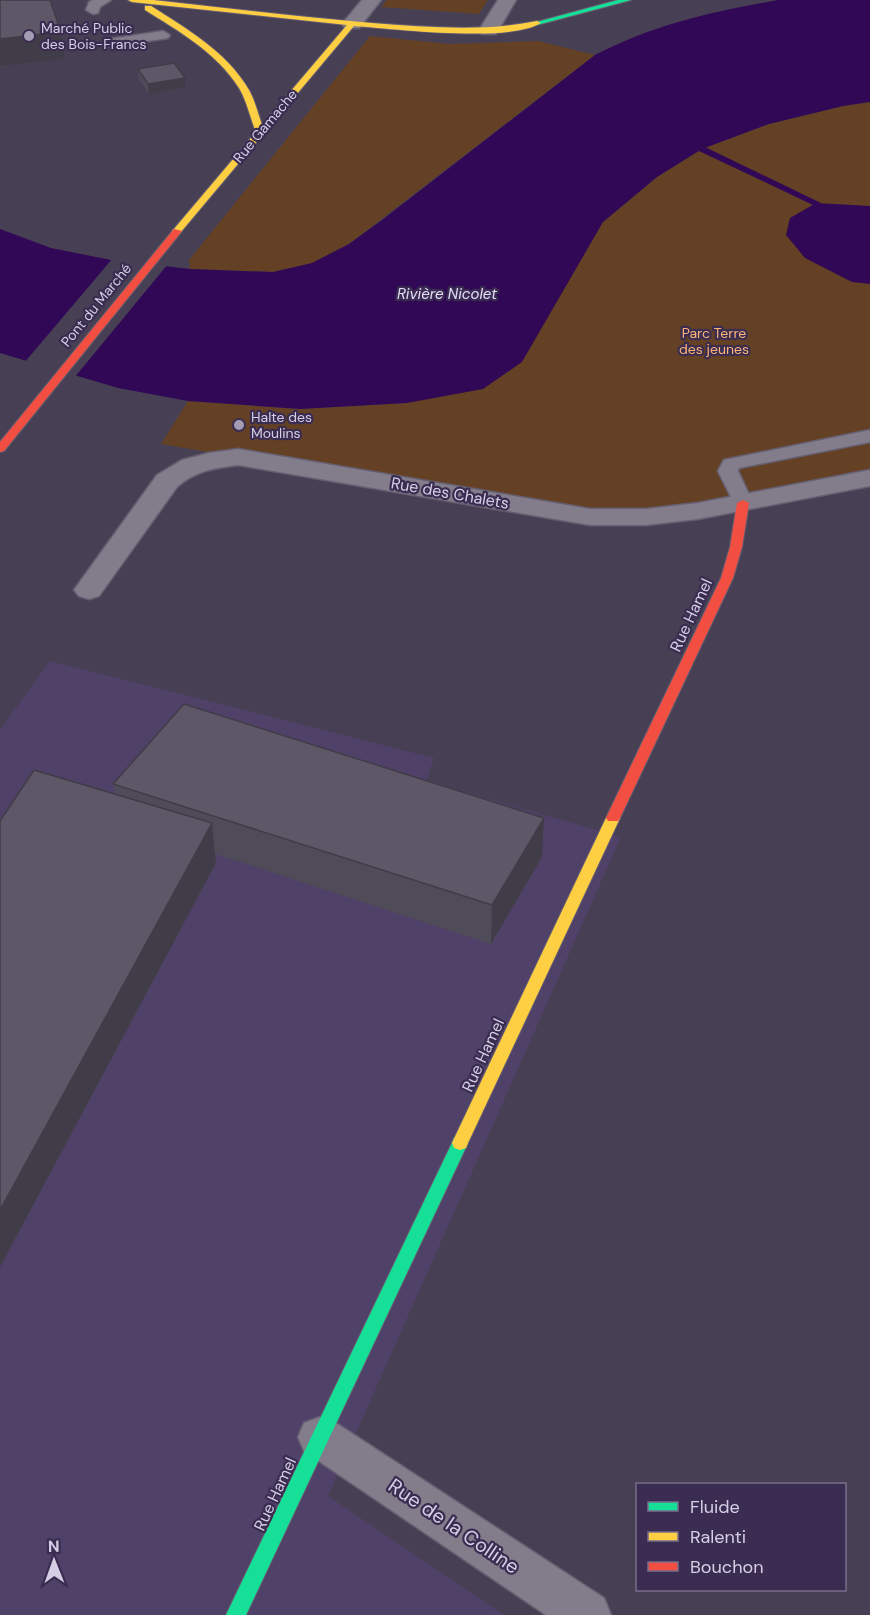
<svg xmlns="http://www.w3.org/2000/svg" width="870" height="1615" viewBox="0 0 870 1615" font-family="'DM Sans',sans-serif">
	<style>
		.built { fill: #504169 }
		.green { fill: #644124 }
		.water { fill: #310855 }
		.pier { fill: #474054 }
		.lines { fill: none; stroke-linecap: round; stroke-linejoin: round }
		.stream { fill: #310855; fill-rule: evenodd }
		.lane-casing { stroke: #655e70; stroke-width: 3 }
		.street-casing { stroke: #655e70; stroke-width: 3 }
		.fast-casing { stroke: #655e70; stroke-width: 2 }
		.slow-casing { stroke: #655e70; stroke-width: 2 }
		.jam-casing { stroke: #655e70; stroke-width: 2 }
		.lane { fill: #827c8b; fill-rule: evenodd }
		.street { fill: #827c8b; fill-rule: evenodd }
		.fast { fill: #16e098; fill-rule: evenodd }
		.slow { fill: #ffcf43; fill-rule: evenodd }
		.jam { fill: #f24e42; fill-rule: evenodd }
		.wall { fill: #504b59 }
		.shaded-wall { fill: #413d48 }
		.building { fill: #5d5767; stroke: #413d48; stroke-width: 1.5 }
		.poi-dot { fill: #a39cb2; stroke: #3b2d51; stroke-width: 2 }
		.labels { text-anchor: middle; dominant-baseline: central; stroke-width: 4.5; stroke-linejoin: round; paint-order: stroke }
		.far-poi-label { font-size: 14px; fill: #d5cee4; stroke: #3b2d51; text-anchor: start }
		.far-street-label { font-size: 14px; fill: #d5cee4; stroke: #3b2d51 }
		.far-park-label { font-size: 14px; fill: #feb577; stroke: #3b2d51 }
		.far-water-label { font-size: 15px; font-style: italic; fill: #e7defa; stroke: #3b2d51 }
		.street-label { font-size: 16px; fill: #d5cee4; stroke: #3b2d51 }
		.near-street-label { font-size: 20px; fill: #d5cee4; stroke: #3b2d51 }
	</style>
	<rect width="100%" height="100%" fill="#474054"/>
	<polygon class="built" points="50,661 434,758 426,781 621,837 328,1496 504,1615 0,1615 0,730"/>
	<g class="green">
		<polygon points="387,0 488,0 479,14 381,7"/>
		<polygon points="370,36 449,44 538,41 595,55 349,244 312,263 273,272 190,269 189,260"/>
		<polygon points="870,102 870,469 701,502 643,526 161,444 188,401 300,409 407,403 568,280 603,222 657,177 702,149 769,124 843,106"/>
	</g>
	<g class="water">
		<path d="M778 0H870V102L843 106 769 124 702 149 657 177 603 222 522 362 483 389 407 403 300 409 188 401 118 388 0 353V229L51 248 111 260 190 269 273 272 312 263 349 244 382 220 595 55C655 24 711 12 778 0Z"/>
		<polygon points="816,203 870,206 870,284 852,282 805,258 786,235 790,218"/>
	</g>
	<polygon class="pier" points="113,258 168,264 74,378 24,363"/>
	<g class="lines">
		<polygon class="stream" points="699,147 705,147 821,203 813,205 699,151"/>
		<g class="lane-casing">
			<g id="lane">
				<polygon points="93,0 111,0 100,7 98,13 93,14 86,10 89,2"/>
				<polygon points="163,31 170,35 168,38 110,47 103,43 110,39"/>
				<polygon points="870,430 870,442 739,468 738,471 753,503 750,507 736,507 718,471 724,460"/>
			</g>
		</g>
		<g class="street-casing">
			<g id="street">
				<polygon points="362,0 381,0 359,28 345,28 342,24"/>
				<polygon points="498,0 516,0 496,34 482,34 479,30"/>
				<path d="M238 449 590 509H646L698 503 870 470V486L698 519 646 525H590L238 465C214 468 195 471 177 487L99 596 89 599 79 596 74 590 157 475 182 460 209 453Z"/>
				<polygon points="320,1417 336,1423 604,1598 611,1615 546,1615 304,1451 298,1437 304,1423"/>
			</g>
		</g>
		<g class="fast-casing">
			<g id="fast">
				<polygon points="618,0 631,0 537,25 533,23"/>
				<polygon points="460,1136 466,1138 468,1143 246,1615 226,1615 452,1143 454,1138"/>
			</g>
		</g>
		<g class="slow-casing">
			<g id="slow">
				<path d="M128 0H153C226 8 299 17 372 23 428 27 482 32 537 21L541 23C508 43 395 29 354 26L180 233 177 234 172 231 174 229 256 132C250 118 247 101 239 88 217 53 179 31 145 10V6H151C187 29 227 52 249 90 255 101 258 113 262 125L347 25 132 2Z"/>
				<polygon points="613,813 620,818 468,1143 466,1148 460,1150 454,1148 452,1143 606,818"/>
			</g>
		</g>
		<g class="jam-casing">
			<g id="jam">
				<polygon points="174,229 182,231 4,451 0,452 0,442"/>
				<polygon points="743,500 749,503 742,547 733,578 620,818 618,821 608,821 606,818 721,578 730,547 737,503"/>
			</g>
		</g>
		<use href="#lane" class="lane"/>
		<use href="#street" class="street"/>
		<use href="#fast" class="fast"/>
		<use href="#slow" class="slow"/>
		<use href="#jam" class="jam"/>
	</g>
	<g class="wall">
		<polygon points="138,69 185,88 149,94 139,79"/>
		<polygon points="113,784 542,857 491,944 215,854 216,863 0,1267 0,821 115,794"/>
	</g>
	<g class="shaded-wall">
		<polygon points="61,32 65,59 0,66 0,39"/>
		<polygon points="185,78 185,88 149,94 148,84"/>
		<polygon points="544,818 542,857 491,944 492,905"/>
		<polygon points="212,823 216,863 0,1267 0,1210"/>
	</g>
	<g class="building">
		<polygon points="0,0 50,0 61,32 0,39"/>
		<polygon points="174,63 185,78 148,84 138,69"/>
		<polygon points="184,704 544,818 492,905 113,784"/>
		<polygon points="34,770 212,823 0,1210 0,821"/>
	</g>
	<g class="poi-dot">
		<circle cx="29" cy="36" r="6"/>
		<circle cx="239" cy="425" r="6"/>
	</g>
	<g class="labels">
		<g class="far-poi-label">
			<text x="41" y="28">Marché Public<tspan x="41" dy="16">des Bois-Francs</tspan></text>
			<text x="251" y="417">Halte des<tspan x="251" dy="16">Moulins</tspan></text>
		</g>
		<g class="far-street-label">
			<text transform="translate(265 126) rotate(-50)">Rue Gamache</text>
			<text transform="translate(96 305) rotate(-51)">Pont du Marché</text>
		</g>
		<g class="far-park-label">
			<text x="714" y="333">Parc Terre<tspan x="714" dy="16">des jeunes</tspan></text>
		</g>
		<g class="far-water-label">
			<text x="447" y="294">Rivière Nicolet</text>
		</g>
		<g class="street-label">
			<text transform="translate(450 493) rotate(10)">Rue des Chalets</text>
			<text transform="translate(691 615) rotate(-65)">Rue Hamel</text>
			<text transform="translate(483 1055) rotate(-65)">Rue Hamel</text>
			<text transform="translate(275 1494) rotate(-65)">Rue Hamel</text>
		</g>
		<g class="near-street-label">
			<text transform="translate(454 1526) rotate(34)">Rue de la Colline</text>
		</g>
	</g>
	<rect x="636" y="1483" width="210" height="108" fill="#3b2d51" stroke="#796d8c" stroke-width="1.5"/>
	<rect x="648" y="1502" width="30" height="9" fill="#16e098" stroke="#796d8c" stroke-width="1.5"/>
	<text x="690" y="1513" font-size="18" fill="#d5cee4">Fluide</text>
	<rect x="648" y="1532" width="30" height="9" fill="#ffcf43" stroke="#796d8c" stroke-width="1.5"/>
	<text x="690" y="1543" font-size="18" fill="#d5cee4">Ralenti</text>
	<rect x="648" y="1562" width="30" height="9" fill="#f24e42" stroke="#796d8c" stroke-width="1.5"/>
	<text x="690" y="1573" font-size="18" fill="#d5cee4">Bouchon</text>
	<g transform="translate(54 1561) rotate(359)" stroke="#3b2d51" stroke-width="4.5" paint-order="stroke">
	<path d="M0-4.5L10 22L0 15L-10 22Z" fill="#d5cee4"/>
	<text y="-9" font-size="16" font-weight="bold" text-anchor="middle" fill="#d5cee4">N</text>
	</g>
</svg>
